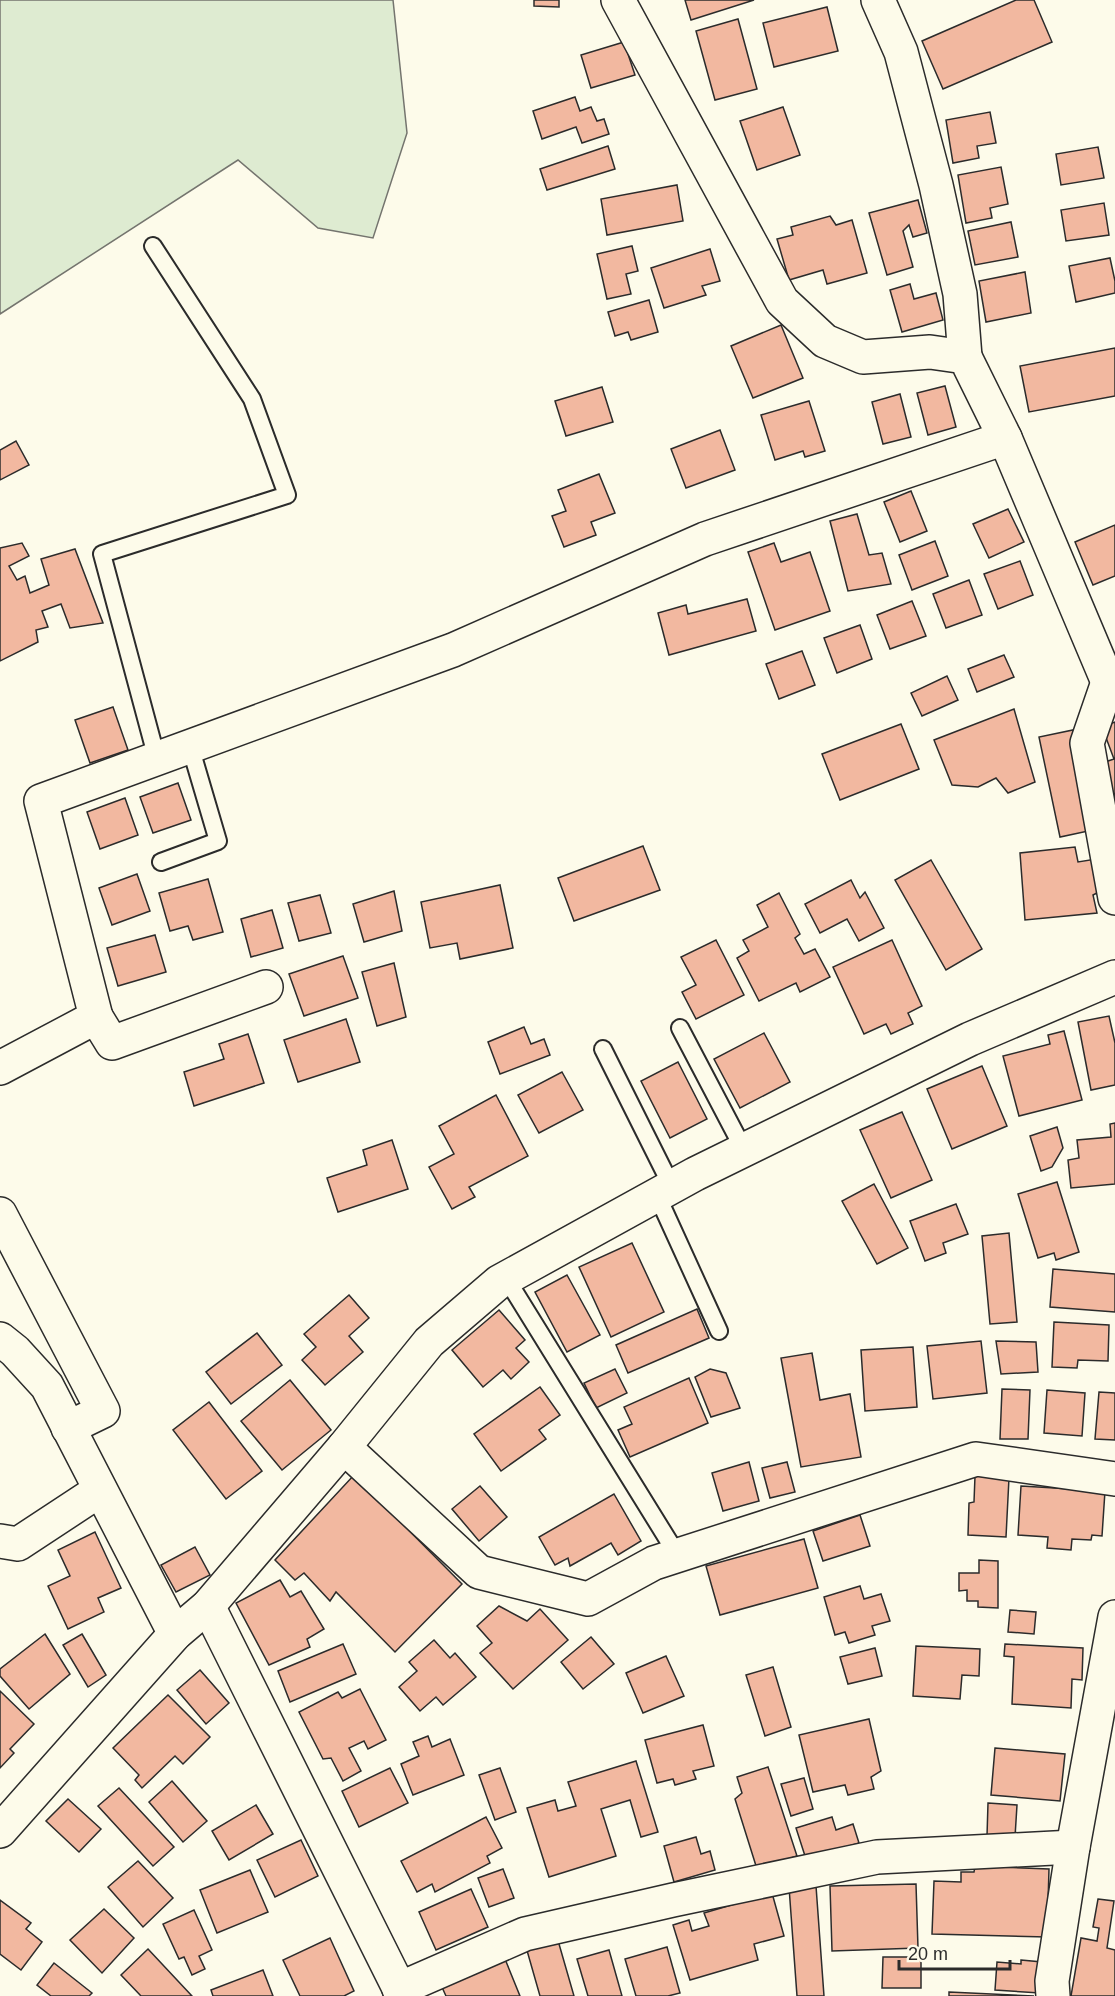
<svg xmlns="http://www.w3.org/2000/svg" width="1115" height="1996" viewBox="0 0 1115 1996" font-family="Helvetica,sans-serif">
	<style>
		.green { fill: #deebd1; stroke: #74746e; stroke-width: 1.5 }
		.building { fill: #f2b8a0; stroke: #2b2b2b; stroke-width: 1.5 }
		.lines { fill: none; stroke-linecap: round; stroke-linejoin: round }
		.service-casing { stroke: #2b2b2b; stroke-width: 20 }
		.minor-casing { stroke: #2b2b2b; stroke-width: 36 }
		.tertiary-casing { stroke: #2b2b2b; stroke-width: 36 }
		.service { stroke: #fdfbea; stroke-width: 16 }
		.minor { stroke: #fdfbea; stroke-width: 33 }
		.tertiary { stroke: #fdfbea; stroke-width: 33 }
	</style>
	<rect width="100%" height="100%" fill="#fdfbea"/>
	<polygon class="green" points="0,0 393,0 407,133 373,238 318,228 238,160 0,314"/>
	<g class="building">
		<polygon points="534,0 559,0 559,7 534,6"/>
		<polygon points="685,0 754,0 691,20"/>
		<polygon points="1016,0 1034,0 1052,42 943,89 922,41"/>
		<polygon points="827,7 838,51 774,67 763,23"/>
		<polygon points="738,19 757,89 715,100 696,31"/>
		<polygon points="624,42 635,75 591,88 581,55"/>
		<polygon points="575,97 580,111 591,107 597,121 604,119 609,134 582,143 576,127 542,139 533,111"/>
		<polygon points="783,107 800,155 757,170 740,121"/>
		<polygon points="990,112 996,143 977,146 979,158 953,163 946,120"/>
		<polygon points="608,146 615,169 547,190 540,169"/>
		<polygon points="1098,147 1104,178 1061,185 1056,154"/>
		<polygon points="1001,167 1008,204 990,208 992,218 966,223 958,175"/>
		<polygon points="677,185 683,221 607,235 601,199"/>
		<polygon points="918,200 927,233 913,237 909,225 903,231 913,267 887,275 869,213"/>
		<polygon points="1104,203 1109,235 1066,241 1061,210"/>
		<polygon points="830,216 836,225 852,220 867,273 827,284 823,270 789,280 777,239 793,235 791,227"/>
		<polygon points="1011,222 1018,257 975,265 968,231"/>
		<polygon points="632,246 638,271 626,274 631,294 607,299 597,254"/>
		<polygon points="710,249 720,281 702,286 706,295 664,308 651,268"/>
		<polygon points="1110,258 1115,281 1115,293 1076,302 1069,266"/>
		<polygon points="1025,272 1031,313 986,322 979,281"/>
		<polygon points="910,284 914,299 936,293 943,320 902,332 890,290"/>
		<polygon points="649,300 658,332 631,340 628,332 615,336 608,312"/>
		<polygon points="781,325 803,378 753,398 731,346"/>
		<polygon points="1115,348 1115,396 1029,412 1020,366"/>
		<polygon points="945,386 956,427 928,435 917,393"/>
		<polygon points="602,387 613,422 566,436 555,401"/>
		<polygon points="900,394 911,437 883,444 872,402"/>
		<polygon points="809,401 825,451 805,457 803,451 775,460 761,415"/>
		<polygon points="720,430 735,470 686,488 671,449"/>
		<polygon points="16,441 29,465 0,480 0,450"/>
		<polygon points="599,474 615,513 591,522 596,535 564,547 552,516 566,511 558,490"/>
		<polygon points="911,491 927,531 900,542 884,502"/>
		<polygon points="1008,509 1024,542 989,558 973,524"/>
		<polygon points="857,514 869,555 882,553 891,584 848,591 830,521"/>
		<polygon points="1115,525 1115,576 1093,585 1075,542"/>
		<polygon points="935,541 948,576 912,590 899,555"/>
		<polygon points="22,543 29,556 9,566 17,580 25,576 30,593 49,585 41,559 75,549 103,623 70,628 61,604 42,611 48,627 36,630 38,642 0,661 0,548"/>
		<polygon points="774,543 781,562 810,552 830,611 775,630 748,552"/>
		<polygon points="1020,561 1033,595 998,609 984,574"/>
		<polygon points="969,580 982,615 946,628 933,594"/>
		<polygon points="747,599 756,631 669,655 658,613 686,605 688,614"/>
		<polygon points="912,601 926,636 890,649 877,615"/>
		<polygon points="860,625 872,659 837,673 824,638"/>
		<polygon points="802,651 815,685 779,699 766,664"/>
		<polygon points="1004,655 1014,677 977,692 968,669"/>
		<polygon points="947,676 958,700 922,716 911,693"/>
		<polygon points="113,707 128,750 90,763 75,720"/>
		<polygon points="1014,709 1035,782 1008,793 996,778 978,787 952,785 934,740"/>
		<polygon points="1115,722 1115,797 1102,763 1114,759 1102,727"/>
		<polygon points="901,724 919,769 840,800 822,754"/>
		<polygon points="1073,730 1093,830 1060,837 1039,737"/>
		<polygon points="178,783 191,820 153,833 140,797"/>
		<polygon points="125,798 138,835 100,849 87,812"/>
		<polygon points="643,846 660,890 574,921 558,878"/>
		<polygon points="1075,847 1078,862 1096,859 1101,891 1093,895 1097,913 1025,920 1020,853"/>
		<polygon points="931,860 982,949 946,970 895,880"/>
		<polygon points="137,874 150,911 112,925 99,888"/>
		<polygon points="208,879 223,932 193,940 188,926 170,931 159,893"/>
		<polygon points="851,880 860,898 865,892 884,928 859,941 847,919 820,933 805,904"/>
		<polygon points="500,885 513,948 460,959 457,943 430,948 421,902"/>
		<polygon points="394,891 402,931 364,942 353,904"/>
		<polygon points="779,893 800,934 795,938 804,954 815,949 830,977 800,992 796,983 759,1001 737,958 749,951 743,940 768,927 757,905"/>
		<polygon points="320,895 331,933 299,941 288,903"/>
		<polygon points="272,910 283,948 251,957 241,919"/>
		<polygon points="155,935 166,972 118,986 107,948"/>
		<polygon points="716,940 744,995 696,1019 682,992 696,985 681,957"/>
		<polygon points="892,940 922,1006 908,1013 913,1024 891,1034 886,1024 864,1034 833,967"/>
		<polygon points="343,956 358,998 304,1016 289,974"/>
		<polygon points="394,963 406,1017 377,1026 362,972"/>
		<polygon points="1109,1016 1115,1043 1115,1085 1091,1090 1078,1022"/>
		<polygon points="346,1019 360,1062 298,1082 284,1040"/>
		<polygon points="524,1027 531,1044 544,1039 550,1055 500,1074 488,1042"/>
		<polygon points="1064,1031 1082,1100 1019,1116 1003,1056 1050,1044 1048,1035"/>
		<polygon points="764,1033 790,1082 740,1108 714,1059"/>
		<polygon points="248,1034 264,1083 194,1106 184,1072 224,1059 219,1044"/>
		<polygon points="678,1062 707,1119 670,1138 641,1081"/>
		<polygon points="982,1066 1007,1126 952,1149 927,1089"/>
		<polygon points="562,1072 583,1110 539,1133 518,1095"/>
		<polygon points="496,1095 528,1156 469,1187 475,1197 452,1209 429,1167 454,1154 439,1126"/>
		<polygon points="902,1112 932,1180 891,1198 860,1130"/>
		<polygon points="1115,1123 1115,1184 1071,1188 1068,1160 1079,1158 1077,1140 1111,1137 1110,1124"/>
		<polygon points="1057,1127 1063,1148 1052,1167 1041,1171 1030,1136"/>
		<polygon points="392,1140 408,1189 338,1212 327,1178 367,1165 363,1150"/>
		<polygon points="1057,1182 1079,1252 1056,1260 1054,1253 1038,1258 1018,1194"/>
		<polygon points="874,1184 908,1248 877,1264 842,1201"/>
		<polygon points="956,1204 968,1234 943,1243 946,1253 925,1261 910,1221"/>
		<polygon points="1009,1233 1017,1322 990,1324 982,1236"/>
		<polygon points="632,1243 664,1312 611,1337 579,1267"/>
		<polygon points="1053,1269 1115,1274 1115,1312 1050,1307"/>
		<polygon points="567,1275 600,1335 567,1352 535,1292"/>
		<polygon points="349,1295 369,1318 349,1336 363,1352 325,1385 302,1360 316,1347 304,1334"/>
		<polygon points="697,1309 709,1338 628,1373 616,1345"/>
		<polygon points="499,1310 525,1340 516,1348 529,1362 511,1379 503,1370 483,1387 452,1350"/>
		<polygon points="1054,1322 1109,1325 1108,1361 1078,1360 1077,1368 1052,1367"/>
		<polygon points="257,1333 282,1365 231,1404 206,1372"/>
		<polygon points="981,1341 987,1393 933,1399 927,1346"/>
		<polygon points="996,1341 1036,1342 1038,1372 1001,1374"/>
		<polygon points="913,1347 917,1407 865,1411 861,1350"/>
		<polygon points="812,1353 820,1400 850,1394 861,1457 801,1467 781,1358"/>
		<polygon points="615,1369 627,1393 596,1408 584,1383"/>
		<polygon points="710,1369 726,1373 740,1408 711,1417 695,1377"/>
		<polygon points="689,1378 708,1423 630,1457 618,1430 632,1424 624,1407"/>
		<polygon points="290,1380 331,1430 282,1470 241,1421"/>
		<polygon points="540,1387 560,1415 539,1430 546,1439 501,1471 474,1434"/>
		<polygon points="1002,1389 1030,1390 1028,1439 1000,1439"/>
		<polygon points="1047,1390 1085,1393 1082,1436 1044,1433"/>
		<polygon points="1099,1392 1115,1393 1115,1440 1095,1439"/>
		<polygon points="209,1402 262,1471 226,1499 173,1430"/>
		<polygon points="749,1462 759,1501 723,1511 712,1473"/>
		<polygon points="787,1462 795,1492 770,1498 762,1468"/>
		<polygon points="354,1475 462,1584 395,1652 336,1592 330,1601 304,1573 295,1580 275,1560"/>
		<polygon points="975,1476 1009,1478 1006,1537 968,1535 969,1503 974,1502"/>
		<polygon points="480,1486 507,1517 479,1541 452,1509"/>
		<polygon points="1021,1486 1105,1491 1102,1536 1092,1535 1091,1540 1072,1539 1071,1550 1047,1548 1048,1537 1018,1535"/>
		<polygon points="614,1494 641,1541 618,1555 611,1543 570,1566 568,1558 555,1565 539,1537"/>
		<polygon points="860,1515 870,1546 823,1561 813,1531"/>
		<polygon points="95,1532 121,1588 98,1598 104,1612 68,1629 48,1586 70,1576 58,1550"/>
		<polygon points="804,1539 818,1588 720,1615 706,1566"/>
		<polygon points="195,1547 210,1575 176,1592 161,1565"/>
		<polygon points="979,1560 998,1561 998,1608 978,1607 978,1601 967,1601 967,1590 959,1591 959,1573 979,1573"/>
		<polygon points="280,1580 290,1597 301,1591 324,1629 307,1639 310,1647 269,1665 236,1603"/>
		<polygon points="860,1586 864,1599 881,1594 890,1621 872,1626 875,1635 849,1643 845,1632 835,1635 824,1597"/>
		<polygon points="499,1606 527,1621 540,1609 568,1640 513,1689 480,1653 492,1643 477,1626"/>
		<polygon points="1010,1610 1036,1612 1034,1634 1008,1632"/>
		<polygon points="45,1634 70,1674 29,1709 0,1676 0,1669"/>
		<polygon points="82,1634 106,1675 88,1687 63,1645"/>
		<polygon points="591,1637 614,1664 583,1689 561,1662"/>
		<polygon points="434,1640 450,1658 455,1653 476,1677 443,1705 436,1697 420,1711 399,1687 417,1671 409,1662"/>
		<polygon points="343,1644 356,1674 290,1702 278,1671"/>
		<polygon points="1005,1644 1083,1648 1082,1680 1072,1679 1071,1708 1012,1704 1014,1657 1004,1656"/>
		<polygon points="916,1646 980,1649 979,1676 962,1675 960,1699 913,1696"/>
		<polygon points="875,1648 882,1676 848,1684 840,1657"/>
		<polygon points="666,1656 684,1696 643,1713 626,1673"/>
		<polygon points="773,1667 791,1727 765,1736 746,1675"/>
		<polygon points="200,1670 229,1703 206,1724 177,1690"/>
		<polygon points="360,1689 386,1740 368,1749 364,1741 349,1748 361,1771 343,1781 331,1758 323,1759 299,1712 338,1692 342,1698"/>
		<polygon points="0,1691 34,1724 10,1749 14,1753 0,1768"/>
		<polygon points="168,1695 210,1737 183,1764 175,1756 142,1788 135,1780 139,1775 113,1748"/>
		<polygon points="869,1719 881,1771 871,1777 874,1789 848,1795 845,1785 813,1792 799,1735"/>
		<polygon points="703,1725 714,1766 693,1771 696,1779 675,1785 673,1779 657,1783 645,1740"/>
		<polygon points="428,1736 432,1747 450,1739 464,1775 413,1795 401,1764 419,1756 413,1742"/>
		<polygon points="995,1748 1065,1754 1060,1801 991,1795"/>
		<polygon points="636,1761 658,1832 641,1837 630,1800 601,1809 616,1856 549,1877 527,1808 555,1800 558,1811 576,1806 568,1782"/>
		<polygon points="768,1767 797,1856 757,1869 735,1799 742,1793 737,1777"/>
		<polygon points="390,1768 408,1803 359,1827 342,1791"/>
		<polygon points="500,1768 516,1812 495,1820 479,1775"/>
		<polygon points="804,1778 813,1809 791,1816 781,1784"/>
		<polygon points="172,1781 207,1821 183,1842 149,1802"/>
		<polygon points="119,1788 174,1847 153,1866 98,1806"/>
		<polygon points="68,1799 101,1829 79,1852 46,1821"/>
		<polygon points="988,1803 1017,1805 1015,1837 987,1836"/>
		<polygon points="256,1805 273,1834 229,1860 212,1831"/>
		<polygon points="486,1817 502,1848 487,1856 490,1863 435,1892 432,1884 417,1892 401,1861"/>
		<polygon points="832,1817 836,1830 853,1824 859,1843 806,1859 796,1828"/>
		<polygon points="696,1837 701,1854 710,1851 715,1870 674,1882 664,1846"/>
		<polygon points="301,1840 318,1876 275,1897 257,1860"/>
		<polygon points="138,1861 173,1898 143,1927 108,1887"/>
		<polygon points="975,1866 1049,1869 1047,1937 932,1934 934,1881 961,1882 961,1872 974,1872"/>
		<polygon points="503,1869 514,1898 489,1907 478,1878"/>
		<polygon points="250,1870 268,1912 217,1933 200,1890"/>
		<polygon points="916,1884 918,1948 832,1951 830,1886"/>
		<polygon points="816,1886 824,1996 797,1996 789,1887"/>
		<polygon points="471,1889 488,1927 436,1950 419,1912"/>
		<polygon points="772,1893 784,1936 754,1944 758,1960 690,1980 673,1925 689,1920 692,1931 709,1926 704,1913"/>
		<polygon points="1098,1899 1114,1901 1107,1948 1115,1950 1115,1996 1071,1996 1081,1938 1097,1941 1099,1928 1093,1927"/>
		<polygon points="0,1900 31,1923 26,1929 42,1942 21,1970 0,1954"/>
		<polygon points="104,1909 134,1938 102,1973 70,1940"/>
		<polygon points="194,1910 212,1950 199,1956 205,1969 192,1975 184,1957 179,1959 163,1924"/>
		<polygon points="557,1937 574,1996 540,1996 526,1947"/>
		<polygon points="330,1938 354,1991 344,1996 300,1996 283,1960"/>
		<polygon points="667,1947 680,1993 668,1996 636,1996 625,1959"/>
		<polygon points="148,1949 192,1996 141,1996 121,1975"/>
		<polygon points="609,1950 622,1996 588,1996 577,1959"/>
		<polygon points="883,1957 921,1957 921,1988 882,1988"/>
		<polygon points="505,1959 520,1996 446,1996 441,1985"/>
		<polygon points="1021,1960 1042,1962 1040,1993 995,1990 997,1962 1021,1964"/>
		<polygon points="54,1963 92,1993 89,1996 51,1996 37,1985"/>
		<polygon points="263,1970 273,1996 213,1996 211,1990"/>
		<polygon points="949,1992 1034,1996 949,1996"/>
	</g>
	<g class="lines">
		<g class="service-casing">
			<g id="service">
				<polyline points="153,246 252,399 287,495 102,554 157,759"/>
				<polyline points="161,862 218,841 190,746"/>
				<polyline points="680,1028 744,1150"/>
				<polyline points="603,1049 672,1187"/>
				<polyline points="657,1195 719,1331"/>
				<polyline points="506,1278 678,1556"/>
			</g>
		</g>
		<g class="minor-casing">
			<g id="minor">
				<polyline points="618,0 782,301 825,341 863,357 930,352 965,357 1005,438 1108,682"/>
				<polyline points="878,0 901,52 936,185 960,294 965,357"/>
				<polyline points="1115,674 1108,682 1087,743 1115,898"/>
				<polyline points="96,1017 112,1043 266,987"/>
				<polyline points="0,1068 96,1017 41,801 453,650 705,539 1005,438"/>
				<polyline points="0,1214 103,1411 68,1428"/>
				<polyline points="0,1339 15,1351 47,1386 175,1634"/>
				<polyline points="344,1447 479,1572 588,1599 654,1563 976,1459 1115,1479"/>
				<polyline points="0,1541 18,1544 100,1490"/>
				<polyline points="0,1831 175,1634 208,1606 344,1447 429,1342 499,1282 695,1174 970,1039 1115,977"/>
				<polyline points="399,1989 525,1934 673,1900 877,1857 1073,1847"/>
				<polyline points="1053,1996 1052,1981 1073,1847 1115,1617"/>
			</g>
		</g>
		<g class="tertiary-casing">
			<polyline id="tertiary" points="208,1606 403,1996"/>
		</g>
		<use href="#service" class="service"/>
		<use href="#minor" class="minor"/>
		<use href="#tertiary" class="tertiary"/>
	</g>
	<path d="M899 1960v9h111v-9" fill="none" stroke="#2b2b2b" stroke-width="3"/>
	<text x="908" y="1960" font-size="18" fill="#2b2b2b" stroke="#fdfbea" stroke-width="4.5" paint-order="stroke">20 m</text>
</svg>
